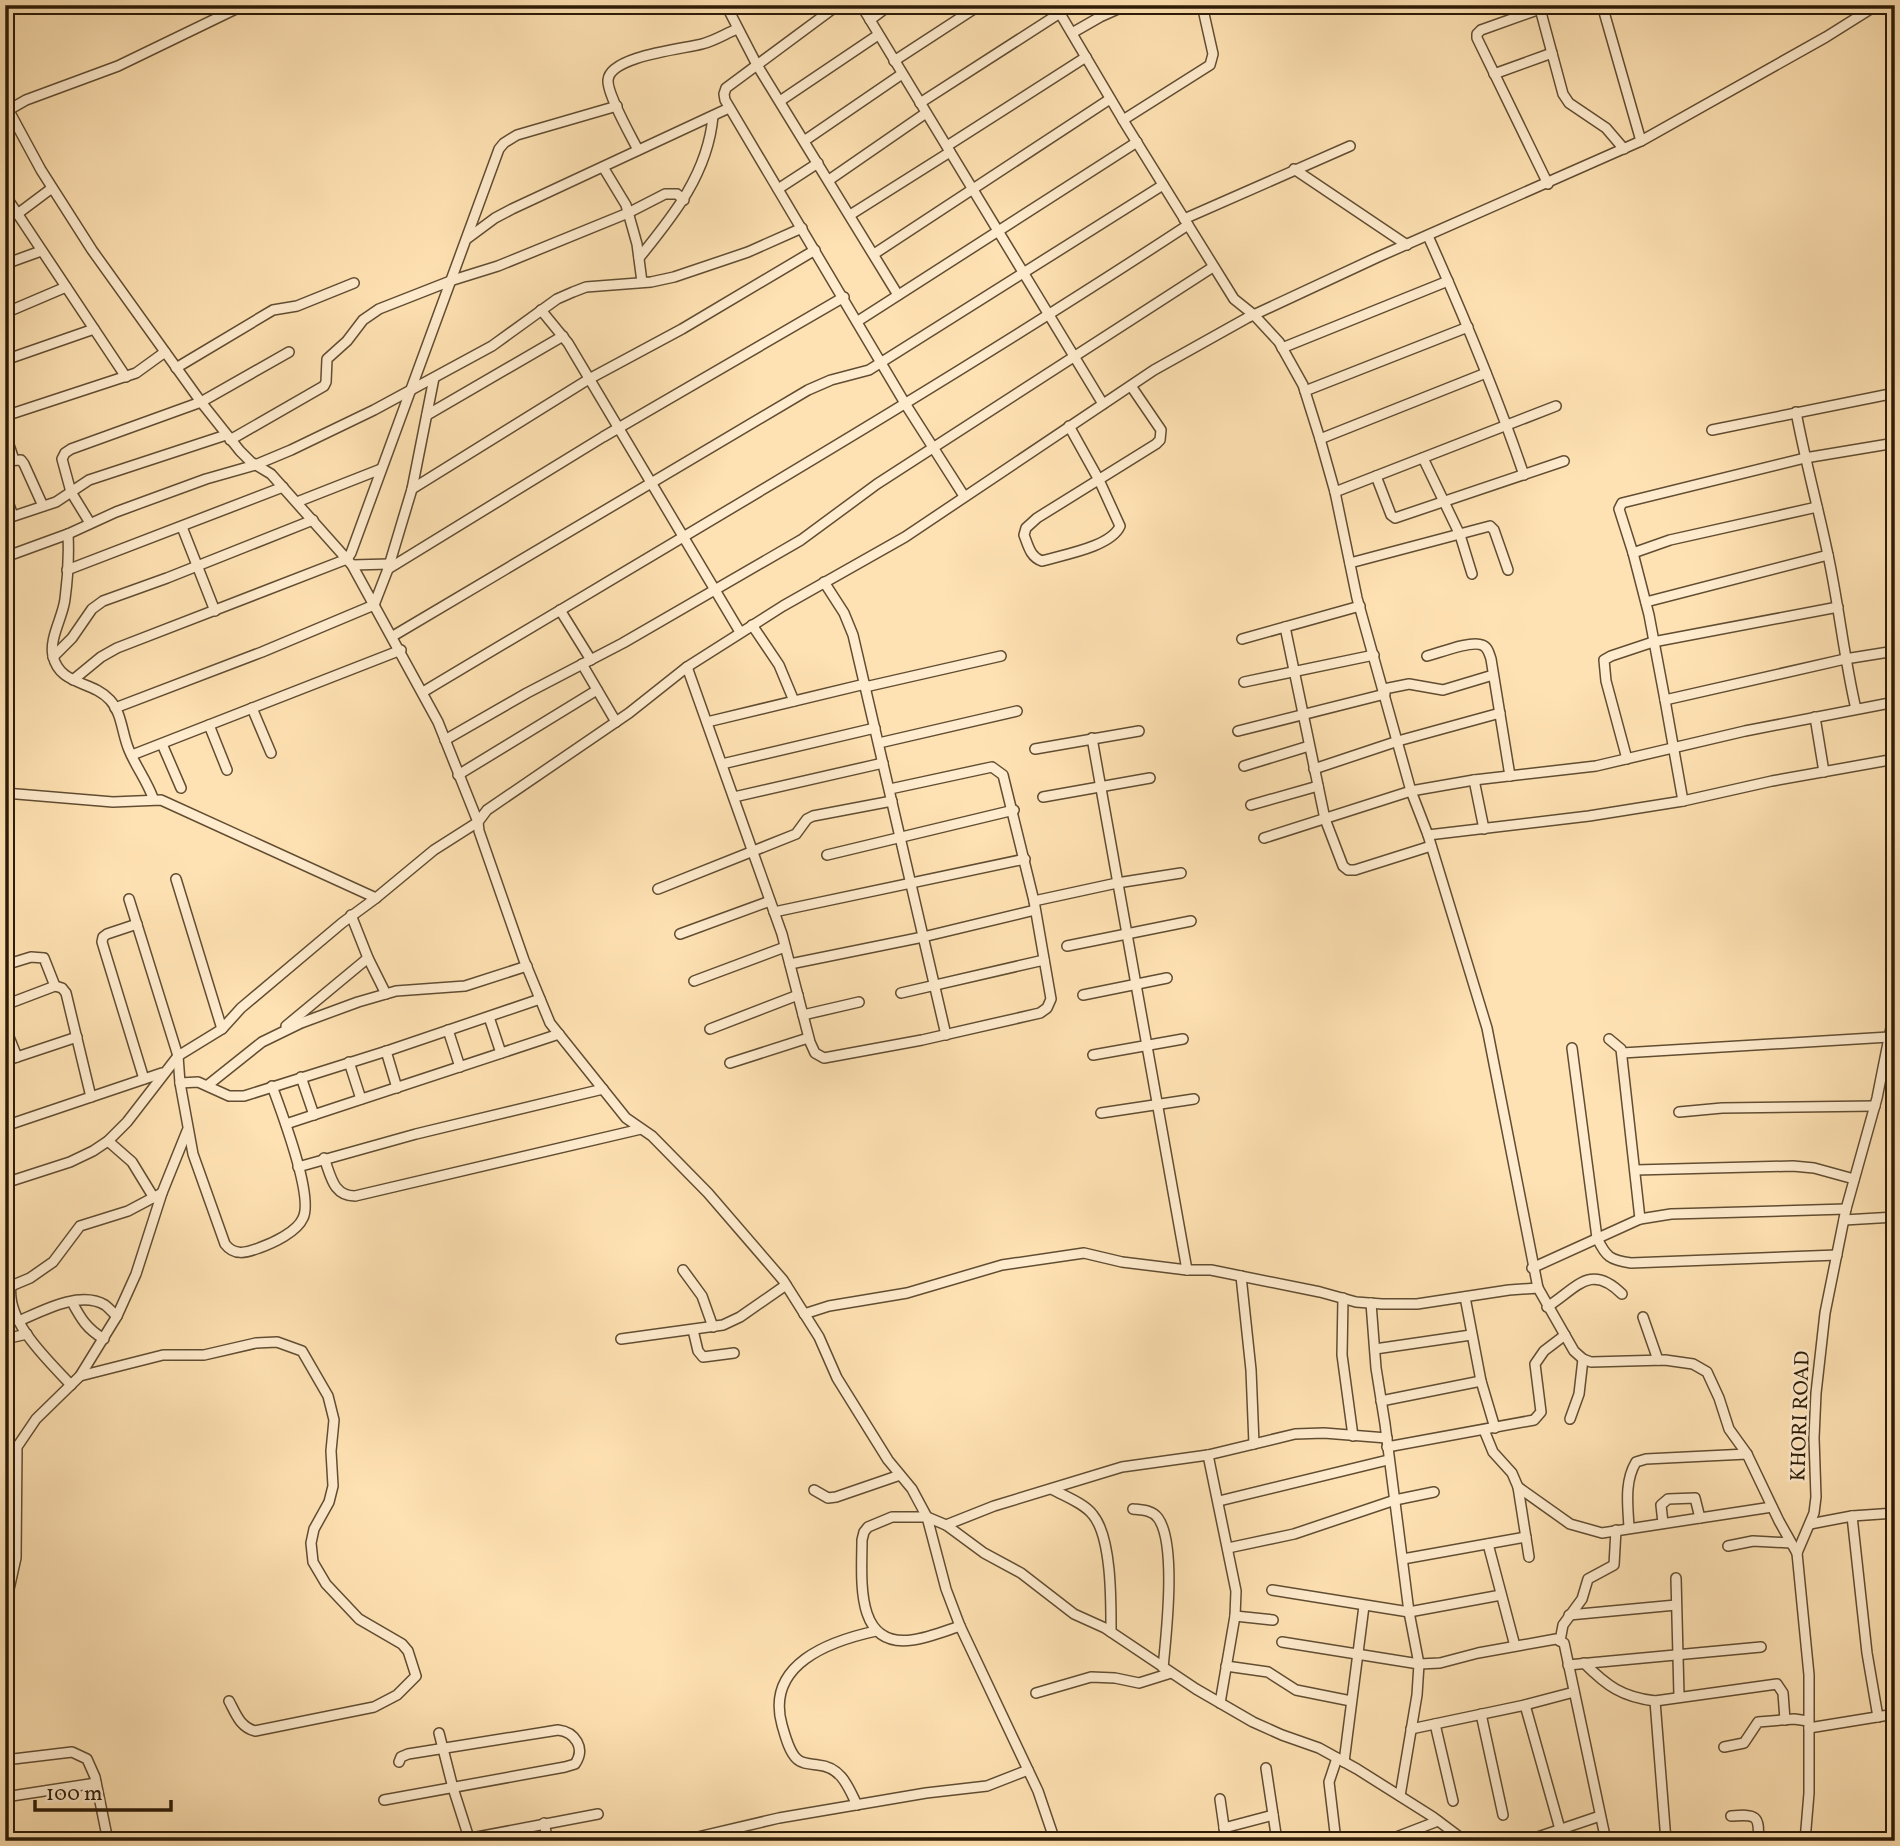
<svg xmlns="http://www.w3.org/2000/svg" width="1900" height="1846" viewBox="0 0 1900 1846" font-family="Vollkorn,serif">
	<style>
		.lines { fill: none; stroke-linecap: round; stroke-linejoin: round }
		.minor-casing { stroke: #614d32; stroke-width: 12 }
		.minor { stroke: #ffecce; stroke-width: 9 }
		.labels { text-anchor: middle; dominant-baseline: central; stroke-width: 5; stroke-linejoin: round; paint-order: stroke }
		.street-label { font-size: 21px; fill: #2c1b07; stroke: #ffecce }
	</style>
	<rect width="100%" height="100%" fill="#ffe2b3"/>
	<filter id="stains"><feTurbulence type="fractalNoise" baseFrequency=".00286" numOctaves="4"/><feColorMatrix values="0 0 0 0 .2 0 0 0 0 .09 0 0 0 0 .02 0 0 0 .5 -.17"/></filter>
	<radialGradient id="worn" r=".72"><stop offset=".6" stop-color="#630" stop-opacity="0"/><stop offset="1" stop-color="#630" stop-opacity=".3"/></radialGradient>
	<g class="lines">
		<g class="minor-casing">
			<g id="minor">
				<polyline points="726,5 757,65 898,295"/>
				<polyline points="838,5 726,88 724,94 725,100 906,405 964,496"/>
				<polyline points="861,5 1103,404"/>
				<polyline points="1055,5 1126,125 1234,299 1254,315 1279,342 1303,385 1320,439 1335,492 1357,598 1411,791 1428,835 1487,1028 1538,1288"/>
				<polyline points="1539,5 1563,94 1569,103 1606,128 1624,149"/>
				<polyline points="1602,5 1641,141"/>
				<polyline points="1540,9 1481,30 1477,34 1477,38 1548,184"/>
				<polyline points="870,20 890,5"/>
				<polyline points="1072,33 1100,17 1127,5"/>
				<polyline points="894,61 980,5"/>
				<polyline points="1494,74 1552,53"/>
				<polyline points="5,99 8,109 41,170 92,250 201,402 240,451 251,462 271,474 352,565 438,722 478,822 434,850 376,898 342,923 241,1008 222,1029 178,1056 127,1122 108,1141 93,1151 70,1162 5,1183"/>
				<polyline points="780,101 878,35"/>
				<polyline points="920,103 1060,13"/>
				<polyline points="5,112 26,100 118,66 244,5"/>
				<polyline points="1123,120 1210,65 1213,54 1202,5"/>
				<polyline points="804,141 902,74"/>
				<polyline points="947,146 1086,57"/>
				<path d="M638 150C631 136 607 94 608 80 610 56 683 49 702 44 714 41 725 34 737 29"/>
				<polyline points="603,167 626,205 637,244 642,282"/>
				<polyline points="1294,169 1407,245"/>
				<polyline points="829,180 926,113"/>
				<polyline points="778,189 818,163"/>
				<polyline points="5,195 126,377"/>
				<polyline points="850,215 950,152"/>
				<polyline points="5,217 20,212 52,188"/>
				<polyline points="1184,219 1350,146"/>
				<path d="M1428 236C1463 314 1496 393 1524 475"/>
				<polyline points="468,238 495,218 512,209 729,108"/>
				<polyline points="874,254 1110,99"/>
				<path d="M639 258C674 215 708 173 713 116"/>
				<polyline points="5,264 41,251"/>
				<polyline points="541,310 568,343 740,632"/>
				<polyline points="5,313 66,287"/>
				<polyline points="858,321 1137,142"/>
				<polyline points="1282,348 1448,281"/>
				<polyline points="5,360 94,329"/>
				<polyline points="176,368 273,310 297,306 354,283"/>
				<polyline points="1305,391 1468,327"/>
				<path d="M1796 412C1805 460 1818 507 1828 555 1839 606 1844 658 1856 709"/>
				<polyline points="427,415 563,336"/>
				<polyline points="5,416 136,373 165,352"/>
				<path d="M1069 426 1099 480 1120 526C1111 547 1062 555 1042 561 1030 557 1028 545 1024 535L1026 528 1037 518 1156 444 1160 440 1161 430 1131 386"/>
				<polyline points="1712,430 1895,393"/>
				<polyline points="5,433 14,460"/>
				<polyline points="1320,439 1486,373"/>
				<polyline points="230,440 324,386 326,382 327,359 347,341 363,320 379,309 453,280 498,266 628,213 665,194 677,194 684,200"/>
				<polyline points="1423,458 1460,535 1472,574"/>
				<polyline points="5,461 21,460 24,464 43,506"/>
				<polyline points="1376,476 1391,515 1395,518 1564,461"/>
				<polyline points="412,489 589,379 682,329 815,250"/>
				<polyline points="1335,492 1556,406"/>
				<polyline points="5,493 13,516"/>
				<polyline points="297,502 381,469"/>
				<polyline points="5,519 56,502 89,480 226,435"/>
				<polyline points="90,523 71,492 62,459 65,453 71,449 201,402 289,352"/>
				<polyline points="182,527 215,611"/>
				<path d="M68 534C69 555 68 577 65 599 63 617 49 638 53 656 60 686 92 680 110 700 122 713 122 734 129 750 136 767 147 781 153 798"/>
				<polyline points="1633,553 1670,540 1817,507"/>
				<polyline points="5,557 68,534 116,512 206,479 255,465 291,450 374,410 492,346 557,299 573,292 586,287 651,282 674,277 748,252 802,228"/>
				<polyline points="1350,563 1490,526 1494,530 1508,570"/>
				<polyline points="352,565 389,564"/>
				<polyline points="388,569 603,437 844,297"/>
				<polyline points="67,570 283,487"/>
				<polyline points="824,582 844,613 853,635 946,1035"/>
				<polyline points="1646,602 1828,555"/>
				<polyline points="560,610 591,660"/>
				<polyline points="752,625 779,665 794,701"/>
				<polyline points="1285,627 1325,819 1343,866 1348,870 1355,870 1431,846"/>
				<polyline points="393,636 808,390 831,380 869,370 1163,185"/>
				<polyline points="1242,639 1360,606"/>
				<path d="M1427 656C1439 653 1471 640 1482 645 1488 647 1489 653 1491 659L1510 776"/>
				<polyline points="53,657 72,638 92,609 103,601 167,578 313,520"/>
				<polyline points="582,664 616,722"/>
				<polyline points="687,667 782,934 810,1042 815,1053 824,1058 922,1040 1040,1013 1047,1008 1051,999 1034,901 1003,775 992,767 890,789"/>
				<polyline points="73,680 101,657 117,648 347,559 351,553 499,149 504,143 517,135 617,106"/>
				<polyline points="1244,682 1374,655"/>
				<polyline points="865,687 1001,656"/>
				<polyline points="1384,689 1409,684 1443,690 1493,675"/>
				<path d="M423 692C680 538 938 389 1188 225"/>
				<polyline points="1665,700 1649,615 1633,553 1619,509 1622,503 1805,458 1895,443"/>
				<polyline points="115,708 262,652 374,605 388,569 412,489 434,378"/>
				<polyline points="252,708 271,753"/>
				<polyline points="1815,717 1824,772"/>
				<polyline points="707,722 865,684"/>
				<polyline points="209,725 227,770"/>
				<polyline points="1238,731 1385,694"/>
				<polyline points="1092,738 1187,1270"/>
				<polyline points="445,740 527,693 623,643 801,540 877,484 1213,267"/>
				<polyline points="879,743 1017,711"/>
				<polyline points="162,744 181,788"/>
				<polyline points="1035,749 1139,731"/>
				<polyline points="132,755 401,650"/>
				<polyline points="1627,759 1606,681 1604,660 1611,656 1653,642 1838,607"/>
				<polyline points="722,764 875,728"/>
				<polyline points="1244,766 1309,746"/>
				<polyline points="1314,769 1398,741 1500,713"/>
				<polyline points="458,775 597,690"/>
				<polyline points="1474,780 1484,829"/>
				<polyline points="5,793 113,802 161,800 376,898"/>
				<polyline points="734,797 883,763"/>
				<polyline points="1043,797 1150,778"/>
				<polyline points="1683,801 1665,700 1845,659 1895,651"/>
				<polyline points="1251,805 1318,786"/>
				<polyline points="1428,835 1589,816 1683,801 1772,781 1895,759"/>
				<polyline points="1264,838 1411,791 1474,780 1596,766 1745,731 1895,702"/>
				<polyline points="827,855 1014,810"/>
				<polyline points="176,879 222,1029"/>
				<polyline points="658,889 796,834 807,819 813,816 892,801"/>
				<path d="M129 899 178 1056 180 1083 193 1154 225 1244C234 1256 246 1253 259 1248 273 1243 297 1232 303 1218 314 1196 281 1111 272 1086"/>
				<polyline points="1034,901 1117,883 1181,873"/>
				<polyline points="774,912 1025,859"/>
				<polyline points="351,915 368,958 386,994"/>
				<polyline points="137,924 107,934 103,937 102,942 144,1079"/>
				<polyline points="680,934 770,901"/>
				<polyline points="1067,946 1191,921"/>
				<polyline points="790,964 923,937 1035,910"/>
				<polyline points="5,965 31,957 44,958 55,986"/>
				<polyline points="694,981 785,947"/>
				<polyline points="901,993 1044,960"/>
				<polyline points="1083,995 1167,978"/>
				<polyline points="5,1005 55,986 62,988 66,993 91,1097"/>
				<polyline points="803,1015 859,1002"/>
				<polyline points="489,1017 501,1053"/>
				<polyline points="286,1026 368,958"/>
				<polyline points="5,1027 17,1057"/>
				<polyline points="710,1029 798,995"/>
				<polyline points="448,1030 460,1067"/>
				<polyline points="1609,1039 1621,1049 1640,1219"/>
				<path d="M1572 1048 1597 1238C1606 1257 1610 1260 1631 1263L1837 1255"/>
				<polyline points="386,1051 397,1088"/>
				<polyline points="1622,1053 1889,1037"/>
				<polyline points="1093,1055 1183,1039"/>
				<polyline points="5,1061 77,1037"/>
				<polyline points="349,1062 361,1099"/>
				<polyline points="730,1063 808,1038"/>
				<polyline points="301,1077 314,1115"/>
				<polyline points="180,1083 198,1082 229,1096 244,1096 390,1050 540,999"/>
				<polyline points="208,1085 262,1042 301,1023 358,1002 396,991 465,986 527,966"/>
				<polyline points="1679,1112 1722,1108 1875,1106"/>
				<polyline points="1101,1113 1194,1099"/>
				<polyline points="286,1124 559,1034"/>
				<polyline points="5,1126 162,1073"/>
				<polyline points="108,1141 132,1162 154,1198"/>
				<path d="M324 1158C331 1176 333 1196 355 1196L641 1129"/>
				<polyline points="298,1167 416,1134 603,1089"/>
				<polyline points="1635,1170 1793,1166 1814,1168 1854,1179"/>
				<polyline points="1844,1220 1895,1217"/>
				<polyline points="1532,1268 1640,1219 1671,1214 1846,1209"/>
				<polyline points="683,1270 702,1296 713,1327"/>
				<polyline points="1241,1276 1251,1370 1254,1444"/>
				<polyline points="1465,1297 1481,1381 1495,1428"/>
				<polyline points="1343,1298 1342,1355 1353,1436"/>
				<path d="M72 1302C81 1319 87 1329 104 1339"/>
				<polyline points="1371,1303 1376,1368 1385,1424 1409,1612 1419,1664 1417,1695 1400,1796"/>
				<path d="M1547 1307C1576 1289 1590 1262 1622 1294"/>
				<polyline points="804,1314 829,1306 907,1293 1002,1265 1084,1253 1122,1262 1187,1270 1211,1270 1320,1292 1356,1302 1382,1304 1417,1304 1509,1290 1538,1288 1574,1351 1583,1359 1591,1362 1665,1360 1693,1364 1707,1372 1719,1398 1729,1429 1747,1454 1779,1521 1797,1553"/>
				<polyline points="1643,1317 1658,1360"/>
				<path d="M19 1321C42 1311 80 1290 105 1305 109 1308 113 1313 117 1316"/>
				<polyline points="693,1330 698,1351 703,1357 734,1353"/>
				<polyline points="5,1339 27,1334"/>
				<polyline points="621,1339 723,1325 740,1317 786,1285"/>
				<polyline points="1375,1349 1471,1335"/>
				<path d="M80 1376 163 1355H204L256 1343 277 1342 302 1351 328 1396 334 1420 331 1451 333 1486 329 1502 314 1529 311 1543 313 1562 326 1584 359 1619 402 1644 408 1651 416 1676 397 1695 374 1707 255 1731C240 1727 236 1714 229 1701"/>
				<path d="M71 1385C48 1360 6 1322 11 1286L30 1278 53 1262 80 1226 128 1211 162 1193"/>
				<polyline points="1381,1401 1481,1381"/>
				<polyline points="1570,1419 1579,1394 1583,1359"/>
				<polyline points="1484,1430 1493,1452 1512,1473 1518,1487 1529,1557"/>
				<polyline points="1387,1447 1534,1420 1541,1412 1535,1364 1544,1351 1565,1335"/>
				<polyline points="1208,1455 1236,1591 1235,1616 1220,1703"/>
				<polyline points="1518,1487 1570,1524 1602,1533 1772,1507"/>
				<path d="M1052 1489C1064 1496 1084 1503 1093 1515 1112 1538 1111 1603 1111 1632"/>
				<polyline points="814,1490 828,1498 836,1497 900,1475"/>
				<polyline points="1219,1501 1388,1460"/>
				<path d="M1133 1509C1142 1510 1152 1510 1158 1518 1177 1544 1166 1636 1163 1668"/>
				<polyline points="1852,1516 1867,1653 1878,1717"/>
				<polyline points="1663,1523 1661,1505 1668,1499 1695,1498 1700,1518"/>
				<polyline points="1810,1524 1852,1516 1895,1513"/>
				<polyline points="946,1525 994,1506 1122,1467 1208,1455 1295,1434 1324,1433 1387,1438"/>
				<path d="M1629 1528C1628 1506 1624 1482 1636 1462L1646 1459 1747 1454"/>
				<polyline points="1488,1544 1515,1646"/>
				<polyline points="1728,1546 1753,1541 1791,1543"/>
				<polyline points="1228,1548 1294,1534 1395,1500 1434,1492"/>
				<polyline points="1403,1559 1526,1537"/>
				<polyline points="1676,1578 1679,1696"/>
				<polyline points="1272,1590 1409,1612 1501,1595"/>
				<polyline points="5,1607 16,1558 17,1447 36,1419 80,1376 117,1316 136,1274 162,1193 187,1131"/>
				<polyline points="1569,1615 1676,1605"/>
				<polyline points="1235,1616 1273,1620"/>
				<path d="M960 1626C945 1631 928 1638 912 1640 854 1648 862 1578 862 1540L864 1532 868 1527 892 1517H927L946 1525 984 1553 1021 1573 1074 1614 1105 1628 1196 1689 1253 1722 1282 1735 1319 1748 1357 1769 1433 1817 1465 1841"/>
				<polyline points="1560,1641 1563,1625 1582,1599 1588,1579 1614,1565 1616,1530"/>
				<polyline points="1282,1642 1419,1664 1440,1663 1478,1653 1556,1639 1564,1643 1606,1841"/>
				<path d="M1584 1663C1607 1686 1622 1697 1655 1701"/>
				<polyline points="1568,1665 1761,1647"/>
				<polyline points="1226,1666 1268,1672 1296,1690 1351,1701"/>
				<polyline points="1036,1693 1091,1677 1115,1678 1139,1683 1171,1673"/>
				<polyline points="1525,1705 1574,1692"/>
				<polyline points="1481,1714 1503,1815"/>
				<polyline points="1435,1724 1453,1801"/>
				<polyline points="1809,1728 1895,1714"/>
				<polyline points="1411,1729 1525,1705 1560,1829"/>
				<polyline points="439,1733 453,1788 469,1838"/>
				<polyline points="1724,1747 1744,1743 1758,1722 1794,1719 1808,1721"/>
				<polyline points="5,1760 72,1752 87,1759 95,1777 108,1841"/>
				<polyline points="1344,1762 1364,1606"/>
				<polyline points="1266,1768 1277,1841"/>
				<polyline points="5,1797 96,1783"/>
				<polyline points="1220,1799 1226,1841"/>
				<path d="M384 1800 565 1767 575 1764C586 1748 575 1732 558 1730L408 1754 401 1757 399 1762"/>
				<path d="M857 1805C848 1786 841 1767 818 1765 811 1764 802 1764 797 1759 789 1752 785 1735 782 1725 765 1664 830 1641 876 1631"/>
				<path d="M1731 1816C1756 1814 1760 1815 1758 1841"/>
				<polyline points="544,1823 548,1841"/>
				<polyline points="1224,1828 1273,1815"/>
				<polyline points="456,1841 598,1814"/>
				<polyline points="681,1841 779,1818 926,1793 987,1786 1028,1770"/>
				<polyline points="1055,1841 1038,1791 960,1626 946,1589 927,1517 912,1489 888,1460 837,1378 819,1337 783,1280 708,1193 652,1136 626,1118 550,1023 524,960 479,831 478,822 487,810 629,713 687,667 783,606 905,537 1154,370 1247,318 1378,257 1641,141 1826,37 1877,5"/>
				<polyline points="1336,1841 1329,1782 1337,1758"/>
				<polyline points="1386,1841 1438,1821"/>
				<polyline points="1526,1841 1600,1816"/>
				<polyline points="1666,1841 1655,1701 1777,1684 1783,1693 1785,1720"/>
				<polyline points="1805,1841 1809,1793 1809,1675 1797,1553 1814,1513 1816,1497 1814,1438 1816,1393 1825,1313 1846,1209 1877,1098 1891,1028 1895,997"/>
				<polyline points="1889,1841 1895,1838"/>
			</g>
		</g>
		<use href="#minor" class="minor"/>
	</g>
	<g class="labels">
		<g class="street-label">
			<text transform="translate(1801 1416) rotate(-88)">KHORI ROAD</text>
		</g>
	</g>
	<rect width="1900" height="1846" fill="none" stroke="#ffe2b3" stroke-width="28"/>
	<rect x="7" y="7" width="1886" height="1832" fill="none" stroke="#2c1b07" stroke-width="3.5"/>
	<rect x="14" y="14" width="1872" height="1818" fill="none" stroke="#2c1b07" stroke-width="2"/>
	<path d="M35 1800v10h136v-10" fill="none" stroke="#2c1b07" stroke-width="3.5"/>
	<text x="46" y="1800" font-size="21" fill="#2c1b07" stroke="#ffecce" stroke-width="5" paint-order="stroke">100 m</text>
	<rect width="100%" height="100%" filter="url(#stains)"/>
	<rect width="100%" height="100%" fill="url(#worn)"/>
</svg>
